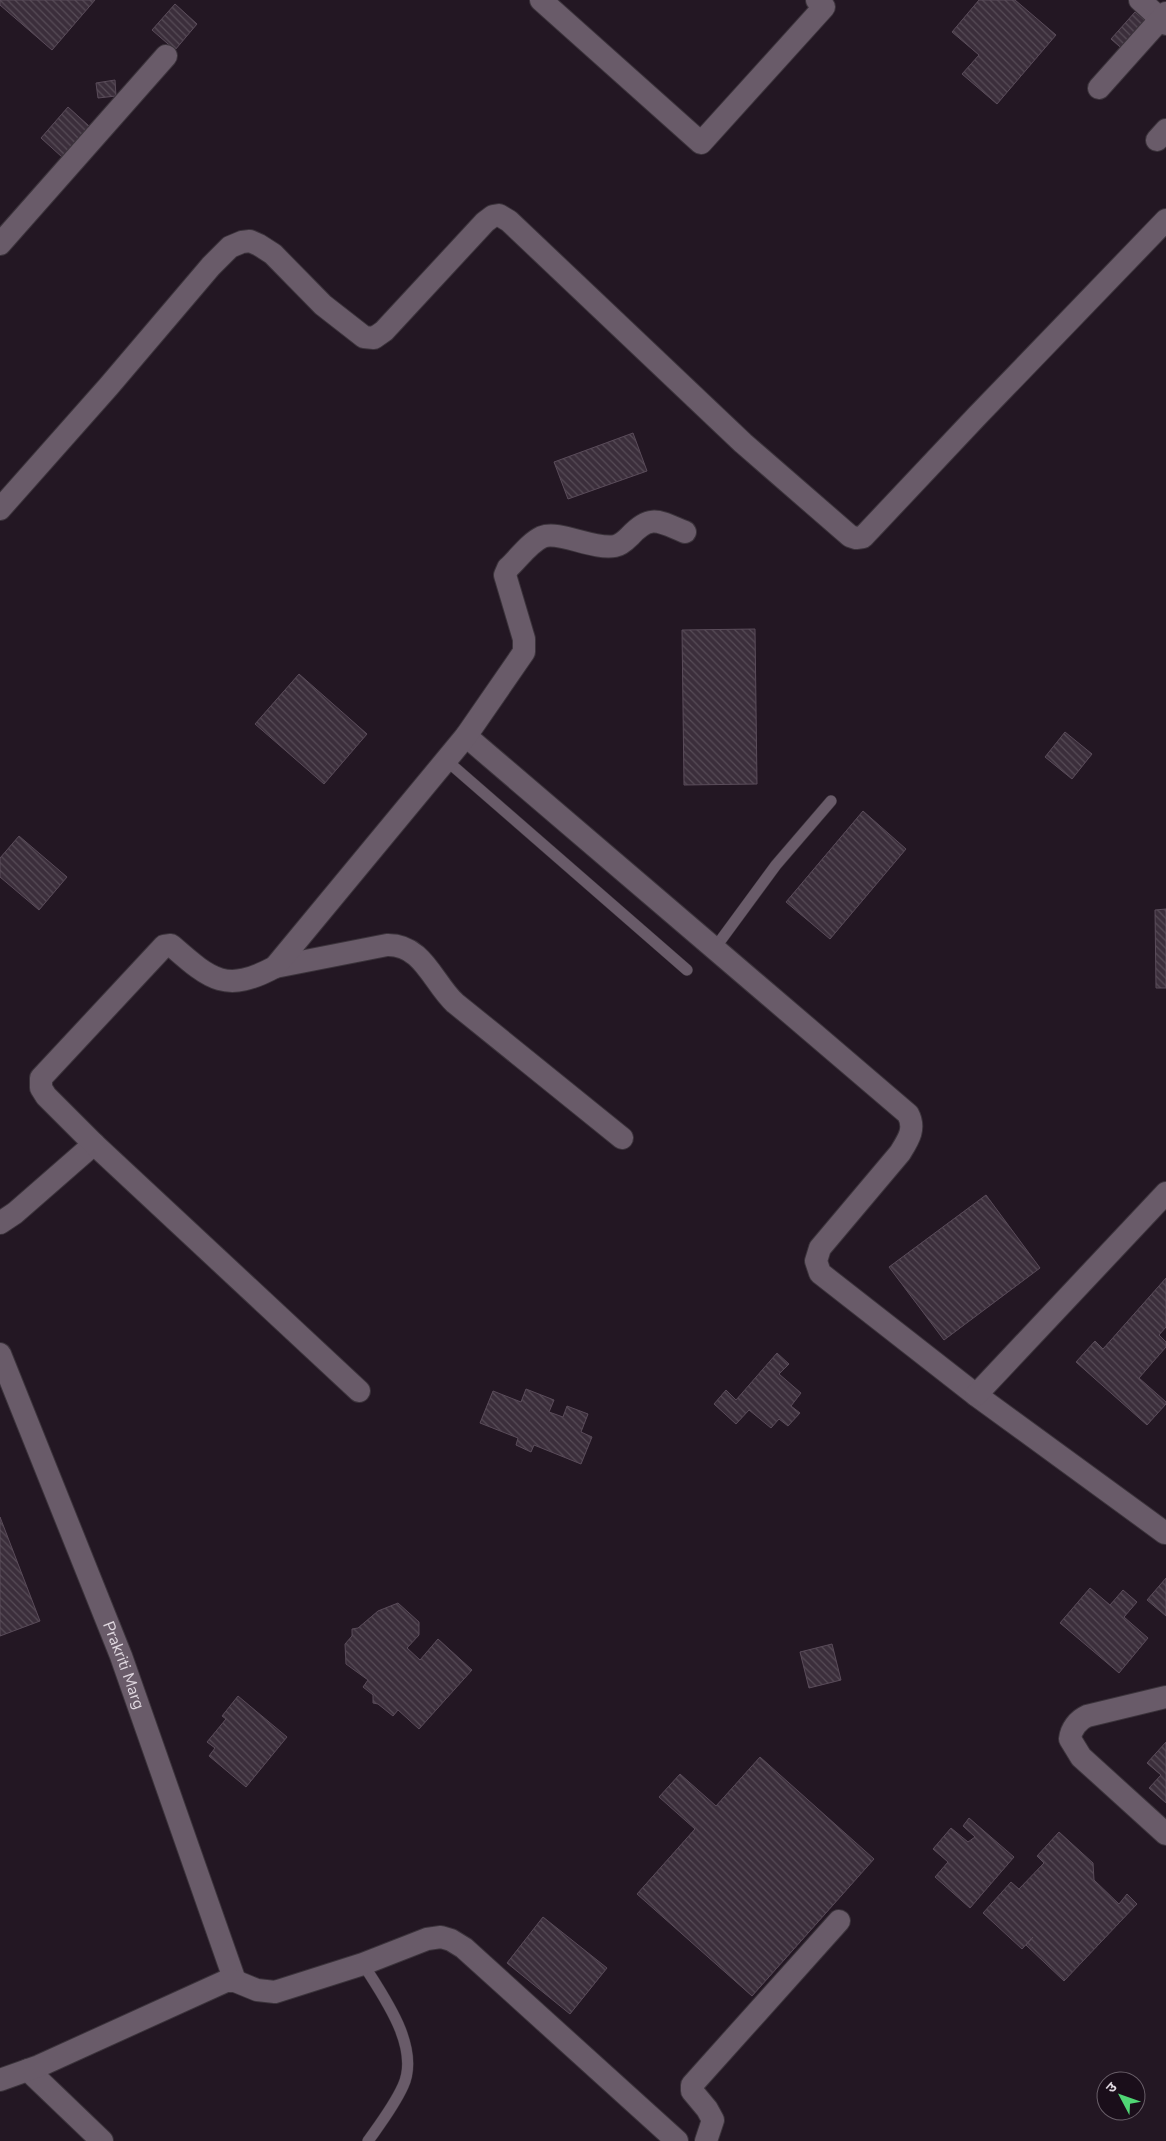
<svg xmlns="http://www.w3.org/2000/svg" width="1166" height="2141" viewBox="0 0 1166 2141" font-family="'Nunito Sans','Noto Sans Devanagari',sans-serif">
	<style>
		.building { fill: url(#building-back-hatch); stroke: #5a4c5a }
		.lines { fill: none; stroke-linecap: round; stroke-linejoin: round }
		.lane-casing { stroke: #3b333b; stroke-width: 12 }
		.street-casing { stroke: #3b333b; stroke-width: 24 }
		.lane { stroke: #695b69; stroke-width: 11 }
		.street { stroke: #695b69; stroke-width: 22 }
		.labels { text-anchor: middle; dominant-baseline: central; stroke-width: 4.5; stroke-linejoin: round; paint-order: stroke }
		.street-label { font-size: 16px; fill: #e0d8e0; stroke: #1a0e1a }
	</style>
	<defs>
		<pattern id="building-back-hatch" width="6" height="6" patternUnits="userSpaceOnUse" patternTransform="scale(1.25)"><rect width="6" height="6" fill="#3b2e3b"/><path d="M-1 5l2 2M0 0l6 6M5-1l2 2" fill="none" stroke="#574c57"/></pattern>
	</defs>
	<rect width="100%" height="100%" fill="#231723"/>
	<g class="building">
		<polygon points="0,0 95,0 52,50 0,5"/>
		<polygon points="979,0 1015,0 1056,35 997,104 962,74 979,55 952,32"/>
		<polygon points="175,4 197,24 175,50 152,30"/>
		<polygon points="1135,12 1151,26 1127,53 1111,39"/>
		<polygon points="115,80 116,96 98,98 96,83"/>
		<polygon points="68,107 89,126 62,157 41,138"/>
		<polygon points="633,433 647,471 568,499 554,462"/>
		<polygon points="755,629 757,784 684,785 682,630"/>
		<polygon points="299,674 367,734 324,784 255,724"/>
		<polygon points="1065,732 1092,754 1072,779 1045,757"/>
		<polygon points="863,811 906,849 830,939 786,902"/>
		<polygon points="19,836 67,877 39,910 0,877 0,858"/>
		<polygon points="1166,909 1166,988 1156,988 1155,910"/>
		<polygon points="986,1195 1040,1268 944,1340 889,1267"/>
		<polygon points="1166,1278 1166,1327 1159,1335 1166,1342 1166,1347 1139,1378 1166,1402 1166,1404 1147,1425 1076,1362 1095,1341 1103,1349"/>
		<polygon points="777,1353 789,1364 779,1374 801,1393 791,1406 800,1413 788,1426 779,1419 771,1428 749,1410 736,1424 714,1404 726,1390 736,1400"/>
		<polygon points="526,1389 554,1400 549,1412 563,1417 567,1406 588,1414 581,1432 592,1437 581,1464 534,1445 531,1452 516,1445 518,1438 480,1423 493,1391 521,1402"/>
		<polygon points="0,1517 40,1621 0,1636"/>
		<polygon points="1166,1578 1166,1616 1147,1600"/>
		<polygon points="1090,1588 1110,1605 1123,1590 1137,1602 1124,1617 1148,1638 1119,1673 1060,1623"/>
		<polygon points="398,1603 419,1622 419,1635 407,1648 420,1660 438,1639 472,1670 419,1729 398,1710 393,1716 378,1704 373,1703 373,1695 363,1687 368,1680 346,1664 345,1644 352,1636 352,1629 358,1628 378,1611"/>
		<polygon points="832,1644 841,1680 809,1688 800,1652"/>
		<polygon points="238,1696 287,1737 246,1787 209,1756 215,1748 207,1742 226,1719 222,1716"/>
		<polygon points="1166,1742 1166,1803 1149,1788 1161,1775 1147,1763"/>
		<polygon points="760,1757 874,1859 752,1996 637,1894 695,1829 659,1797 680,1774 716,1806"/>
		<polygon points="969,1818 1014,1857 970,1908 935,1877 948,1862 933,1849 951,1828 968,1842 975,1837 963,1826"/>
		<polygon points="1059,1832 1093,1863 1094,1880 1119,1904 1127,1894 1137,1904 1064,1981 1026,1945 1033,1937 1022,1949 983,1913 1011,1882 1019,1889 1044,1863 1037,1856"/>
		<polygon points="543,1917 607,1968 570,2014 507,1963"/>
	</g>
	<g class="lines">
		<g class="lane-casing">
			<g id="lane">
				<polyline points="446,760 687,970"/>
				<polyline points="715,948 776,865 831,801"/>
				<path d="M363 1964C383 1996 421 2047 403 2086 394 2106 380 2124 368 2141"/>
			</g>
		</g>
		<g class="street-casing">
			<g id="street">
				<polyline points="541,0 701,143 824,7 817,0"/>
				<polyline points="1140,0 1166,24"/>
				<polyline points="1099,88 1166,13"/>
				<polyline points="1157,140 1166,130"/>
				<polyline points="0,244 166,56"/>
				<polyline points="0,509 109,386 211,266 230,247 242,242 250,241 259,245 273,254 323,305 364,337 374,338 384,331 485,222 493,216 499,215 509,221 743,443 850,536 856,538 863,537 977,416 1166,220"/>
				<path d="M466 736 908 1114C916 1129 908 1140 900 1153L820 1248 816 1261 820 1273 976 1395 1165 1533"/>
				<path d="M275 967 387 945C423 944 433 983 455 1003L622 1138"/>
				<polyline points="0,1223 15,1213 94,1144"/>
				<path id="s1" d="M0 1354 121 1656 235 1981"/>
				<path d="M359 1391 94 1144 46 1096 41 1088V1078L164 946 171 945C210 979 225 994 275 967L466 736 524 652V639L505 575 508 568C518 559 529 543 542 537 559 530 593 550 615 546 621 545 626 540 630 536 651 513 660 522 685 532"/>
				<polyline points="976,1395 1166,1193"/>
				<path d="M1166 1697 1087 1716C1078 1720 1071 1729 1070 1739L1081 1757 1166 1834"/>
				<polyline points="28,2070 102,2141"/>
				<polyline points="0,2080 39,2066 226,1981 235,1981 257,1990 275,1992 363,1964 427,1939 441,1937 451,1940 464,1948 677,2141"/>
				<polyline points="706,2141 713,2120 707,2109 692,2091 692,2085 839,1921"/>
			</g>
		</g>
		<use href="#lane" class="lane"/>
		<use href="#street" class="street"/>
	</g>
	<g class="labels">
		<g class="street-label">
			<text stroke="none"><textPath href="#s1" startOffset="335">Prakriti Marg</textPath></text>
		</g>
	</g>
	<g transform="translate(1121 2096) rotate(311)"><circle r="24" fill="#1a0e1a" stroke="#695f69"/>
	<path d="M0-4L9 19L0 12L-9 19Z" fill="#50d675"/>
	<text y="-8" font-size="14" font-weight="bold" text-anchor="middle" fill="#e0d8e0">उ</text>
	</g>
</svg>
